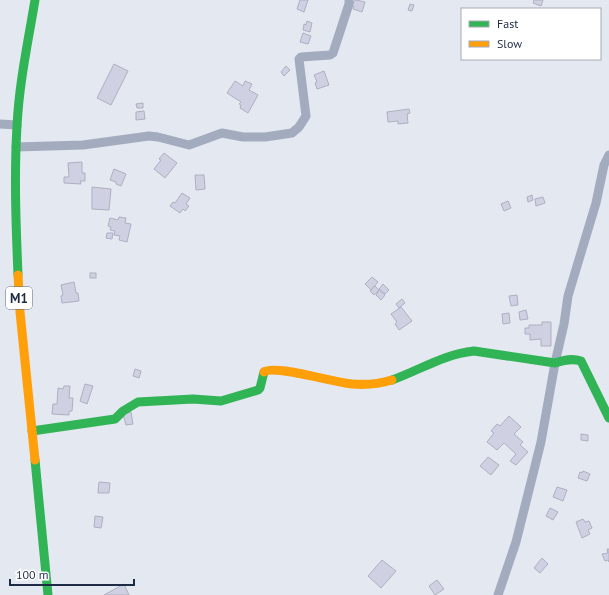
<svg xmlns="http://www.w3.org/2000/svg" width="609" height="595" viewBox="0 0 609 595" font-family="'PT Sans',sans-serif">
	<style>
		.building { fill: #cfd1e2; stroke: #aeafc0 }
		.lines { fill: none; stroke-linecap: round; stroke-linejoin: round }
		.street { stroke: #a3acbe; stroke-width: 9 }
		.fast { stroke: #30b455; stroke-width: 9 }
		.slow { stroke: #ff9f0a; stroke-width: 9 }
		.labels { text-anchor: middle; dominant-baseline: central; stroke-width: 3; stroke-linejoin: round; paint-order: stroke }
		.shield { fill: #fff; stroke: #616b7d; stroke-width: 1 }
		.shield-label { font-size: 13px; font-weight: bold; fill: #1d2b45 }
	</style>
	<rect width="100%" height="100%" fill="#e4e8f0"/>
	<g class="building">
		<polygon points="300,0 308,0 304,12 297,9"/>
		<polygon points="356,0 365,2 362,12 353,9 354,7 352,6 354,1 355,1"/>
		<polygon points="534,0 543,0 541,6 533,3"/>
		<polygon points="410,4 414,5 412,11 408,10"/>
		<polygon points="307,21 312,23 310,32 303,30 304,24 306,25"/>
		<polygon points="303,33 311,36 308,44 300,42"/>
		<polygon points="114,64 128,71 111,105 97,98"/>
		<polygon points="286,66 290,70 284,76 281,72"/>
		<polygon points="324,71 329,85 317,89 315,83 317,82 314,75"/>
		<polygon points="235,81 243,86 245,81 252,84 249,90 258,95 248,113 240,108 241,105 239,104 241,102 227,93"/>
		<polygon points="143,103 143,108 137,108 136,104"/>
		<polygon points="409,109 410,113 407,114 408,123 398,124 398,121 388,122 387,112"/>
		<polygon points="144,111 145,119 136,120 136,112"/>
		<polygon points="164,153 177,163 165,178 154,169 161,160 159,159"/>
		<polygon points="82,162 82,173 85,173 85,181 80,181 81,184 64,183 64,177 69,177 68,163"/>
		<polygon points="114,169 126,174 121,186 116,184 116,182 110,180"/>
		<polygon points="195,175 204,175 205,189 196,190"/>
		<polygon points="92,187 111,189 109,210 92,209"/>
		<polygon points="182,193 190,198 186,204 189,206 185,211 183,209 180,213 170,206 173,202 175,203"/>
		<polygon points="532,195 533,200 528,202 527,197"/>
		<polygon points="543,197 545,203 536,206 535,199"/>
		<polygon points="508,201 511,208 504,211 501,204"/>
		<polygon points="119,217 126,218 125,223 131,224 127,242 119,240 120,236 114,235 115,231 110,230 111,227 108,226 110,218 118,220"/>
		<polygon points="107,233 113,233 112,239 106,238"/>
		<rect x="90" y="273" width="6" height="5"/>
		<polygon points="372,277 378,282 371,290 365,284"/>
		<polygon points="74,282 76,293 78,293 79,301 62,303 61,296 63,295 61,285"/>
		<polygon points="383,284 389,290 385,294 379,289"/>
		<polygon points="375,286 379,290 374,295 370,291"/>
		<polygon points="379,290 385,295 381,300 376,295"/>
		<polygon points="517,295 518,305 511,306 509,296"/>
		<polygon points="402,299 405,303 399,308 396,304"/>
		<polygon points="401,307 412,321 399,330 395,324 397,322 391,314"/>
		<polygon points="526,310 528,319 520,320 519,312"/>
		<polygon points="509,313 510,323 503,324 502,314"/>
		<polygon points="542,322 551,322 551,346 541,346 541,339 530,340 530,334 525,334 525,328 529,328 529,325 542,325"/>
		<polygon points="135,369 141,371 139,378 133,376"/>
		<polygon points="85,384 93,386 87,404 80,401"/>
		<polygon points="64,386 70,386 69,398 73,398 72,411 69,411 69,415 52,414 53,404 57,404 58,388 63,389"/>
		<polygon points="131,412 133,424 126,425 123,414"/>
		<polygon points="509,416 521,427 514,434 523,442 520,445 528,452 516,465 510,461 516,454 504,443 497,450 487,442 494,433 491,431 497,424 500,426"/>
		<polygon points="581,434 588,435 588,441 581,440"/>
		<polygon points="488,457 499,465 491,475 480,466"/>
		<polygon points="583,471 590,474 587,481 578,478 580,472 582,473"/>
		<polygon points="99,482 110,483 109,493 98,493"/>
		<polygon points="557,487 567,490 563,501 553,497"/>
		<polygon points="550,508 558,512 553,520 546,516"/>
		<polygon points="95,516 103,517 101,528 94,527"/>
		<polygon points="583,519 585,522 589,521 592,528 588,530 590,534 582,538 576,522"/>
		<polygon points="607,549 609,549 609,562 608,560 605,561 602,554 608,553"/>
		<polygon points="542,558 548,564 540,573 534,568"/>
		<polygon points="382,560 396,571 381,588 368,576"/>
		<polygon points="437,580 444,589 435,595 429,586"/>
		<polygon points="124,584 129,595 104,595"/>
	</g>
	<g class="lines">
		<g class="street">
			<polyline points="0,124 17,125"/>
			<polyline points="16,147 83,145 149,136 158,137 189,145 222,133 243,137 265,137 292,133 299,127 306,116 299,59 301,57 330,55 333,53 349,4 349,0"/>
			<polyline points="498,595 516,542 541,442 555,363 564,324 568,296 596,203 604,165 609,155"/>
		</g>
		<g class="fast">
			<path d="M18 275C16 226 14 176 17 126 19 84 28 42 35 0"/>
			<path d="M392 380C420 370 444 354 474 351L555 363C564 360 572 358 581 361L609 418"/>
			<polyline points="32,431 115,419 123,411 138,402 193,399 221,401 258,390 260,388 264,372"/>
			<polyline points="35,460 48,595"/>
		</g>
		<g class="slow">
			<polyline points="18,275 20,312 35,460"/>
			<path d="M264 372C274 364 335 383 352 384 365 385 379 384 392 380"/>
		</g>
	</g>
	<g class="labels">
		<rect class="shield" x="6" y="287" width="26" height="22" rx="3"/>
		<g class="shield-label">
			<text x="19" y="298">M1</text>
		</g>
	</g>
	<rect x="461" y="8" width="140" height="52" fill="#ffffff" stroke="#a5aab5"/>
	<rect x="469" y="21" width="20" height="6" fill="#30b455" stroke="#a5aab5"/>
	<text x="497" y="28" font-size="12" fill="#1d2b45">Fast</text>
	<rect x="469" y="41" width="20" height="6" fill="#ff9f0a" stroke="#a5aab5"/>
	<text x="497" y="48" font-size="12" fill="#1d2b45">Slow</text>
	<path d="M10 579v6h124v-6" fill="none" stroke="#1d2b45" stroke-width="2"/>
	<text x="16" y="579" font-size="12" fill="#1d2b45" stroke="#ffffff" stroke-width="3" paint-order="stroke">100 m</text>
</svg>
